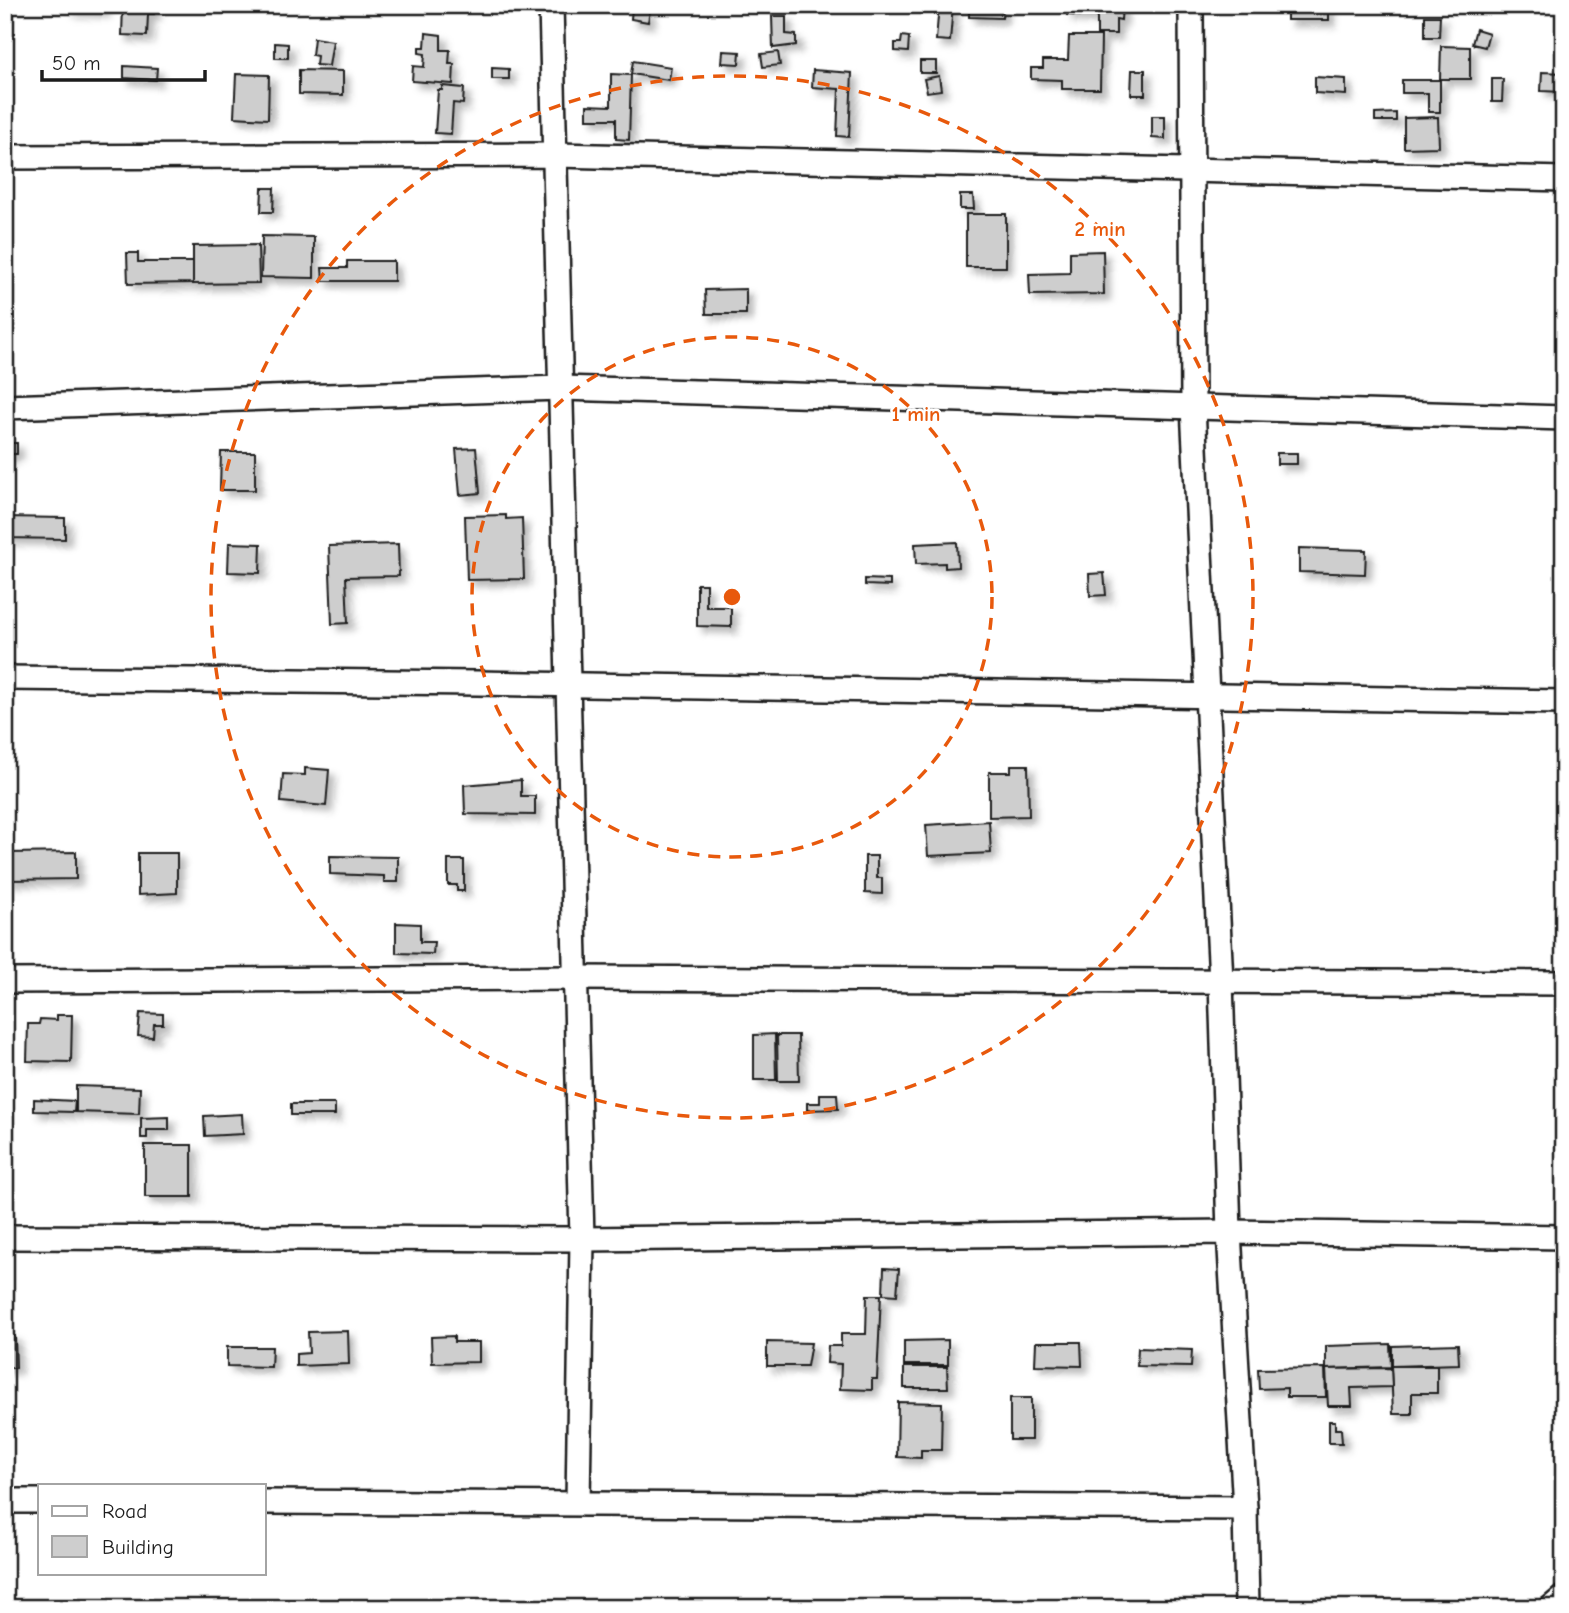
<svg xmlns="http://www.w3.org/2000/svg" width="1569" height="1613" viewBox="0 0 1569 1613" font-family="'Comic Neue',sans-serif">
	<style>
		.building { fill: #cecece; stroke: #1c1c1c; stroke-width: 2; filter: url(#shadow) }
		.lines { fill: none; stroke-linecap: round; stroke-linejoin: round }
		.minor-casing { stroke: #1c1c1c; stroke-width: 28 }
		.minor { stroke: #fff; stroke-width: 23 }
		.ring { fill: none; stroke: #e8590c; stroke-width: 3.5; stroke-dasharray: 12 9 }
		.centre { fill: #e8590c; stroke: #fff; stroke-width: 3.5 }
		.ring-label { font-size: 21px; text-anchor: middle; font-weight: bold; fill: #e8590c; stroke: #fff; stroke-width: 5; stroke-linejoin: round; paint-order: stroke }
	</style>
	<defs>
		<filter id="shadow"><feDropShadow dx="6" dy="6" stdDeviation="3.5" flood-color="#0004"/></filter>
	</defs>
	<rect width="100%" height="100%" fill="#fff"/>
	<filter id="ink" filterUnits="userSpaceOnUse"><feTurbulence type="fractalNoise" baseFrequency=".0143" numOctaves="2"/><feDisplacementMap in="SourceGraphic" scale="14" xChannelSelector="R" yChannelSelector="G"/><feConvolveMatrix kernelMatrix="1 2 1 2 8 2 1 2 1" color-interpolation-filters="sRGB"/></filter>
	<g filter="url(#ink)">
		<g class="building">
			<polygon points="69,5 104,5 104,11 69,10"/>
			<polygon points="123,5 154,5 154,14 148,14 147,36 122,35"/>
			<polygon points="939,5 953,5 950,41 936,40"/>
			<polygon points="969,5 1003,6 1002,18 969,17"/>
			<polygon points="1067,6 1122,7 1121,20 1116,19 1116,34 1097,34 1097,16 1067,15"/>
			<rect x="1287" y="7" width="42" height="13"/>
			<polygon points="632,8 650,11 648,22 631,19"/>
			<polygon points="772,16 786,16 786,34 796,35 796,45 773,48"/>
			<polygon points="1425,16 1440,16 1439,37 1425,37"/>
			<polygon points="1476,29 1489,33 1485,47 1472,44"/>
			<polygon points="426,33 441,35 441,50 450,50 449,64 454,64 453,84 412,81 413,66 424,67 425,54 419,53 419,47 425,47"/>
			<polygon points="902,36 909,37 908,52 895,51 895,43 901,43"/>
			<polygon points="1069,36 1101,36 1100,89 1062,89 1062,80 1031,79 1031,68 1043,68 1043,60 1068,60"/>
			<polygon points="314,38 333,41 329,66 316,65 317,56 312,55"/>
			<polygon points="275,43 288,44 288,58 275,58"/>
			<polygon points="1441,46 1470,47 1470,79 1440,79"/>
			<polygon points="723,51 740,52 739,64 722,63"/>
			<polygon points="778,52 780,65 763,67 761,54"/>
			<polygon points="633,61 671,67 669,80 631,74"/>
			<rect x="920" y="61" width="16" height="12"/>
			<polygon points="124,66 157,68 156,80 124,78"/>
			<polygon points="492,68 509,69 509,79 492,79"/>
			<polygon points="299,70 343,71 343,95 299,94"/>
			<polygon points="813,70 852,73 849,137 837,136 839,89 812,87"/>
			<polygon points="1132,70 1145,70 1145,95 1131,95"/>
			<polygon points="1542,72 1564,73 1564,92 1541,91"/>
			<polygon points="236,74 269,75 268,119 234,117"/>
			<polygon points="611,74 631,75 629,140 616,139 616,119 587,119 587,105 611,106"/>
			<polygon points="939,76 941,90 927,92 924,79"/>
			<polygon points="1315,77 1346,79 1346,95 1315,93"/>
			<polygon points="1492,79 1503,79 1502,102 1492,102"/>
			<polygon points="1402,80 1440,80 1440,112 1428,112 1428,93 1402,93"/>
			<polygon points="442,86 464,88 463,104 453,103 451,134 435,133 438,90 442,90"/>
			<polygon points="1396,113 1396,121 1375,121 1375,114"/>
			<polygon points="1152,116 1165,116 1165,139 1152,138"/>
			<polygon points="1438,117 1439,147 1404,148 1404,118"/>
			<polygon points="262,188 274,188 273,212 261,212"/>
			<polygon points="960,195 973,195 974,209 960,209"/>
			<rect x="966" y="214" width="40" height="53"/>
			<polygon points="262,236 314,237 314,278 261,277"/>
			<polygon points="258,245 259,283 193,284 193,246"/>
			<polygon points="1103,251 1104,294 1030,295 1029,274 1070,273 1070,252"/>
			<polygon points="127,253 138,253 138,262 193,262 193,283 128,284"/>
			<polygon points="347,261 394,261 394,281 323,281 322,268 347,268"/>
			<polygon points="746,289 746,314 706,314 705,290"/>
			<polygon points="5,443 17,443 17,454 9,454 9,459 5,459"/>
			<polygon points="476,448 480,493 460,495 456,449"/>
			<polygon points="221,452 255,452 255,490 220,490"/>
			<rect x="1277" y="453" width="20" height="11"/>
			<polygon points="506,515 506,519 522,518 524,579 467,580 465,516"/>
			<polygon points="5,517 65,518 65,539 5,538"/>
			<polygon points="957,542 958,567 945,568 945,563 916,564 915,544"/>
			<polygon points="229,543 261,544 260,573 228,572"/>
			<polygon points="398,544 399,576 346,577 348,623 332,624 329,546"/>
			<polygon points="1299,548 1366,550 1365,574 1299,572"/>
			<polygon points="1104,573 1106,595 1090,596 1089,574"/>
			<polygon points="865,579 890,580 890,586 865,585"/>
			<polygon points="697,584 706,584 706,607 731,607 731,627 697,626"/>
			<polygon points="1011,765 1028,765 1029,816 989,817 989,772 1011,772"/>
			<polygon points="305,768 329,770 326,806 281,802 283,774 305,775"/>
			<polygon points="521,780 521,796 535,796 535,815 465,814 464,785"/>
			<polygon points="989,821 991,853 928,856 926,825"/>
			<polygon points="76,852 76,879 8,880 8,853"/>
			<polygon points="138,853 177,853 177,893 138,895"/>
			<polygon points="330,856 398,857 398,882 384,882 384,876 330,874"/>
			<polygon points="865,856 877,856 877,878 882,878 882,894 865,893"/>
			<polygon points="448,860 464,860 464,891 457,891 457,885 448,885"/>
			<polygon points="396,923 420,924 420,942 434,942 433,954 396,953"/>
			<polygon points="140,1013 163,1014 163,1024 154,1024 153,1037 138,1036"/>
			<polygon points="57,1015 72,1015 71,1062 27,1061 28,1024 39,1024 40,1019 57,1020"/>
			<polygon points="775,1034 776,1080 754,1080 754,1035"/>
			<polygon points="777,1035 798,1035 799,1081 778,1081"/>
			<polygon points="76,1086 140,1088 139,1114 76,1112"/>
			<polygon points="820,1094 837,1094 838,1109 807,1110 807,1103 820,1103"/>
			<polygon points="34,1099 75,1101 74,1112 34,1111"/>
			<rect x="291" y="1104" width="44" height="11"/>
			<polygon points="242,1114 243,1134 205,1136 204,1116"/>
			<polygon points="169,1117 169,1130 147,1130 147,1138 141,1138 141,1118"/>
			<rect x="145" y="1145" width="47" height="52"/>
			<polygon points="884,1268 899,1269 897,1295 883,1294"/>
			<polygon points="867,1295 881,1295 877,1379 872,1379 872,1390 840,1389 841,1364 827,1363 828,1346 841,1346 841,1334 866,1334"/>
			<polygon points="348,1331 349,1364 296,1366 296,1354 309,1353 308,1332"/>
			<polygon points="5,1336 15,1336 16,1368 5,1368"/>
			<polygon points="454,1336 454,1342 479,1342 479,1362 432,1363 431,1337"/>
			<polygon points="948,1340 948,1365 904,1365 904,1341"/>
			<polygon points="767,1342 811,1343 807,1366 767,1366"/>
			<polygon points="1036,1342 1081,1342 1082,1366 1035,1365"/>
			<polygon points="1390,1344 1391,1367 1326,1369 1326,1346"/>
			<polygon points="1458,1344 1459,1364 1392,1366 1392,1346"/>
			<polygon points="227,1347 272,1347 271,1367 227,1366"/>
			<polygon points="1138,1348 1192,1350 1191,1367 1137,1366"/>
			<polygon points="1391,1366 1437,1366 1437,1393 1412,1393 1412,1414 1393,1414"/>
			<polygon points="904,1367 947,1367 948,1388 904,1388"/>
			<polygon points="1325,1368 1326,1397 1287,1397 1287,1388 1259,1389 1258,1369"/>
			<polygon points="1391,1368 1392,1387 1351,1388 1352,1406 1328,1406 1326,1369"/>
			<rect x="1010" y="1398" width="21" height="42"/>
			<polygon points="898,1402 942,1403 941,1450 921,1450 921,1458 897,1457"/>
			<polygon points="1329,1421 1335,1421 1335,1429 1341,1429 1342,1443 1329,1443"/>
		</g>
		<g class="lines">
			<g class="minor-casing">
				<g id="minor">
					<polyline points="551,5 582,1239 578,1503"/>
					<polyline points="1191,5 1193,407 1221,981 1229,1232 1245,1508 1247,1608"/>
					<polyline points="5,157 556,155 1564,179"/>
					<polyline points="5,407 561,388 1564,418"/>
					<polyline points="5,678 477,683 1564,702"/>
					<polyline points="5,981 575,978 1564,983"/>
					<polyline points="5,1237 582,1239 1229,1232 1564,1237"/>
					<polyline points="5,1501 40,1501"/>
					<polyline points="264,1502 1245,1508"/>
					<polyline points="1551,1608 1564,1597"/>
				</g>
			</g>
			<use href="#minor" class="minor"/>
		</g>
	</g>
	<g class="ring">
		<circle cx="732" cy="597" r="260"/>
		<circle cx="732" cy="597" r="521"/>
	</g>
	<circle cx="732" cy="597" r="10" class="centre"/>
	<g class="ring-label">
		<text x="1100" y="236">2 min</text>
		<text x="916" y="421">1 min</text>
	</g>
	<rect width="1569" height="1613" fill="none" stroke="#fff" stroke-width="28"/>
	<rect x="14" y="14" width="1541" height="1585" fill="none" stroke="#1c1c1c" stroke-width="2.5" filter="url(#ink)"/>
	<rect x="38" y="1484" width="228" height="91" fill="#ffffff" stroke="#a4a4a4" stroke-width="2"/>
	<rect x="52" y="1506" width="35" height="10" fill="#ffffff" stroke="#a4a4a4" stroke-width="2"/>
	<text x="102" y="1518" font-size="21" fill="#1c1c1c">Road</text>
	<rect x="52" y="1536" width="35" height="21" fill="#cecece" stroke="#a4a4a4" stroke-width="2"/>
	<text x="102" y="1554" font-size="21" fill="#1c1c1c">Building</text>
	<path d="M42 70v10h163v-10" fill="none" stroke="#1c1c1c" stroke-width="3.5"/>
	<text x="52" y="70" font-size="21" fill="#1c1c1c" stroke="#ffffff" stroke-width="5" paint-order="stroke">50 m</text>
</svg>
